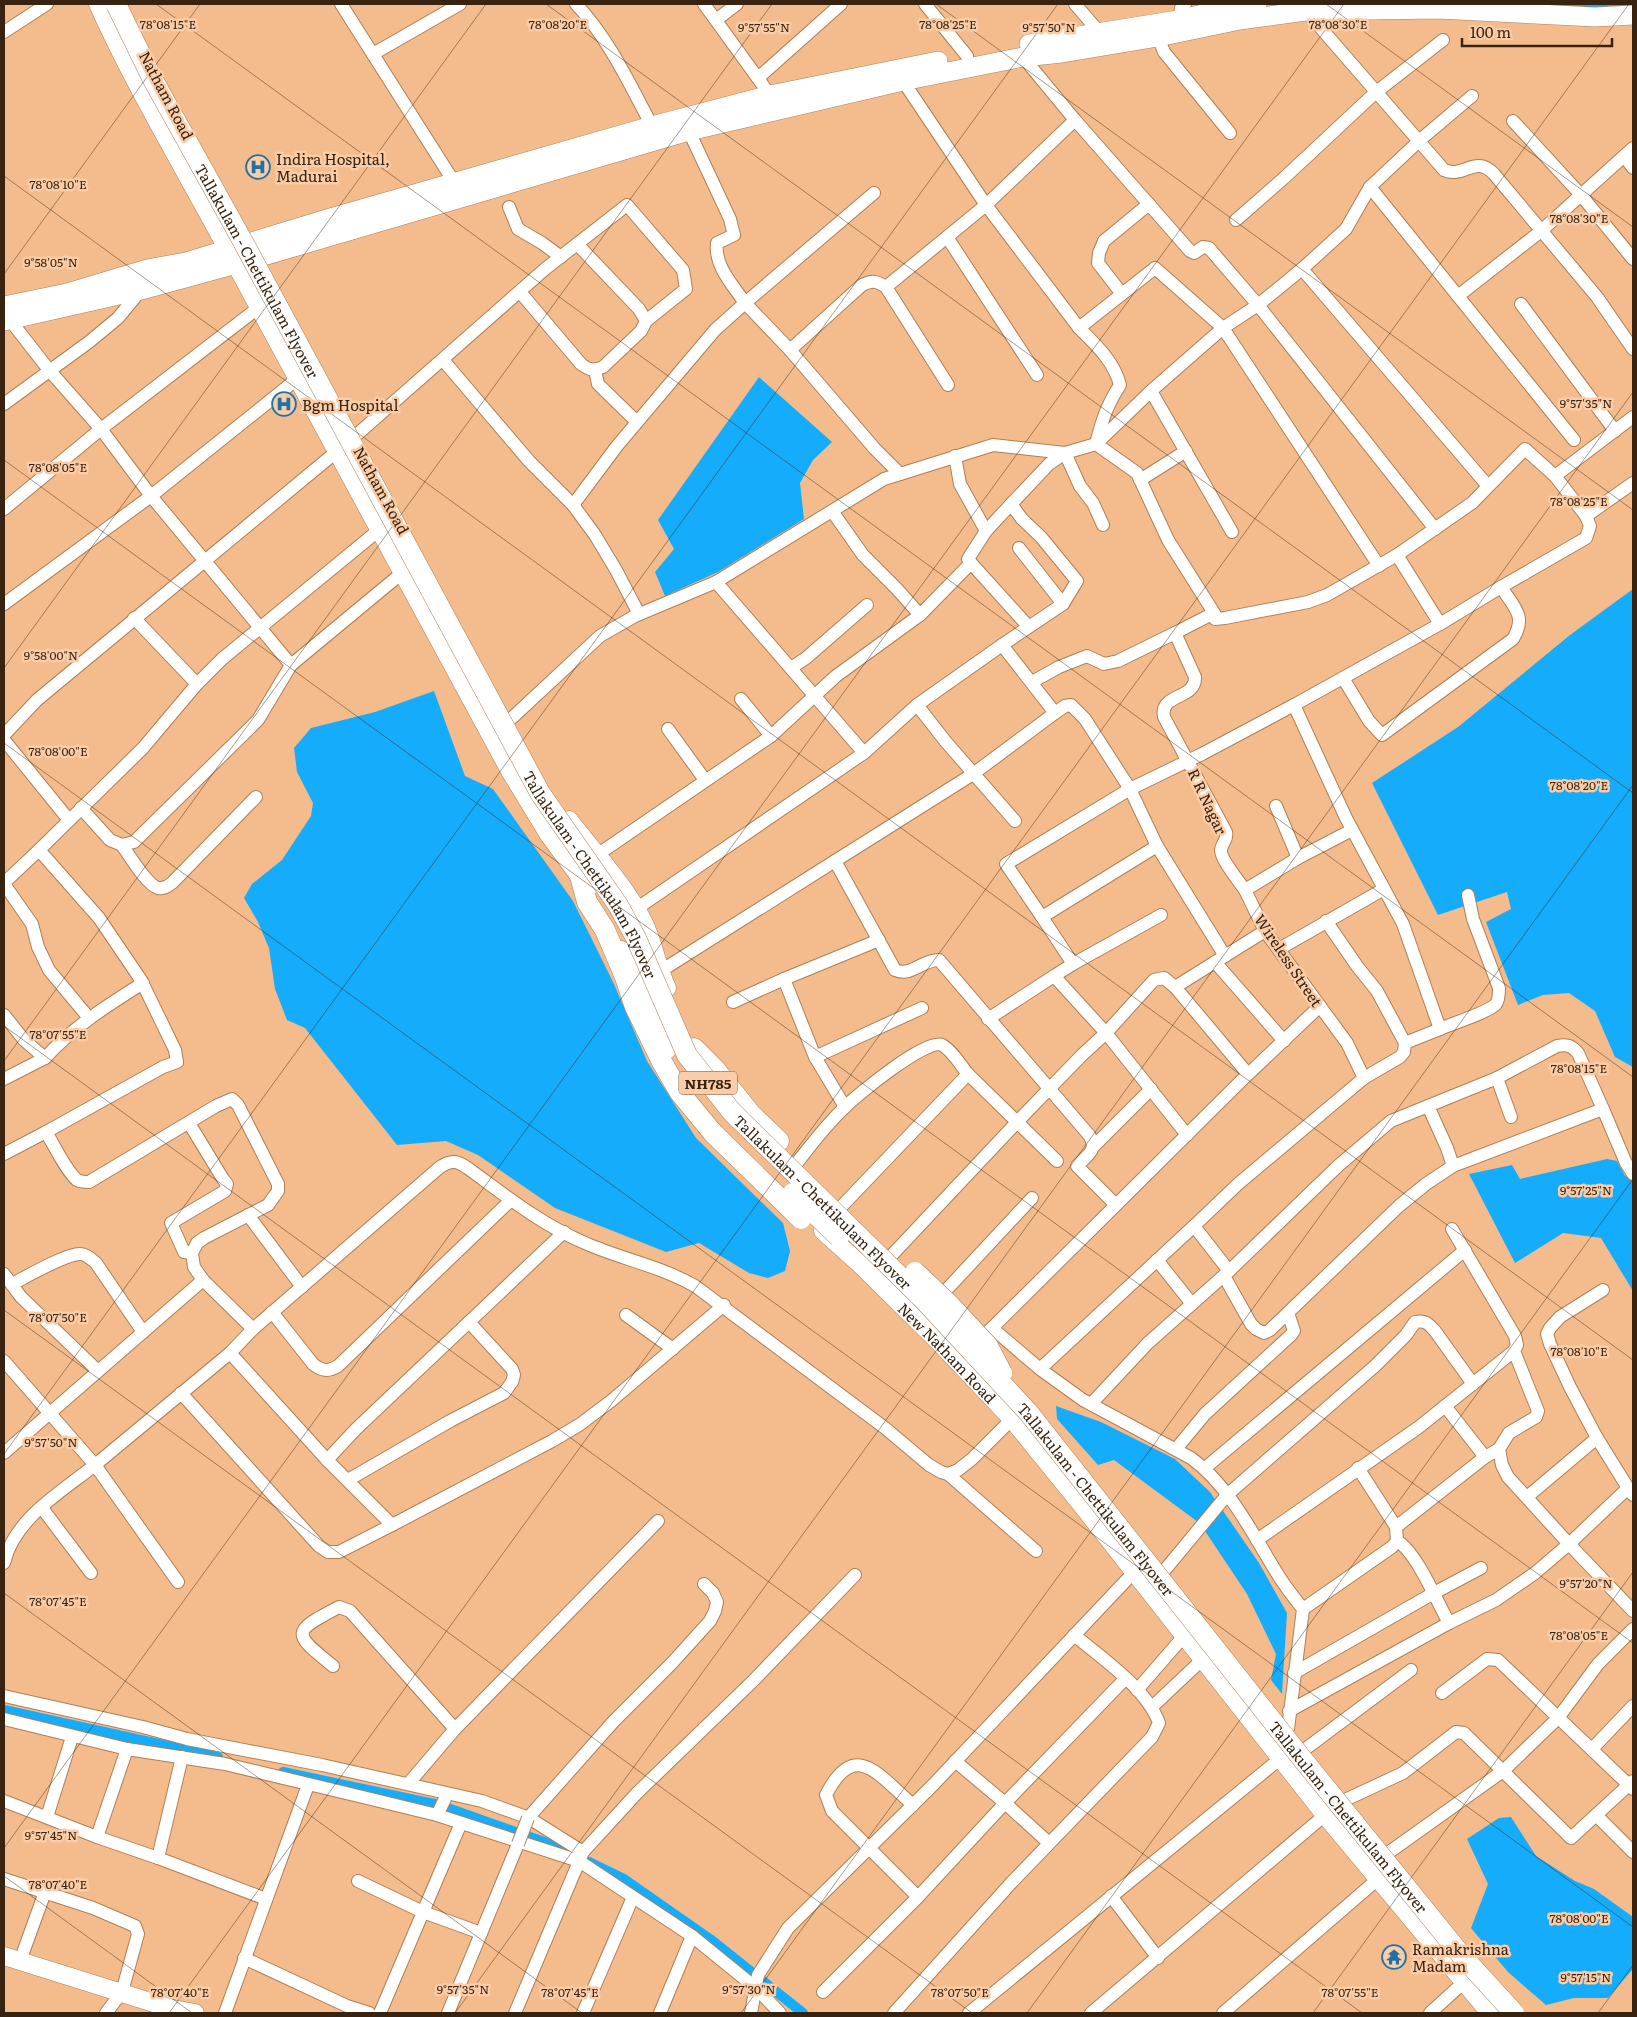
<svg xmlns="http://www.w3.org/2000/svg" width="1637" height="2017" viewBox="0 0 1637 2017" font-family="Literata,serif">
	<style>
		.water { fill: #15acfc }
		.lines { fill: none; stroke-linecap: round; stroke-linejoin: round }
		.canal { stroke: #15acfc; stroke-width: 10 }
		.minor-casing { stroke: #b27e51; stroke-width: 14 }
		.secondary-casing { stroke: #b27e51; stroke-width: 19 }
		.primary-casing { stroke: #b27e51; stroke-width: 20 }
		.trunk-casing { stroke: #b27e51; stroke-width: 21 }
		.minor { stroke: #fff; stroke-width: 12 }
		.secondary { stroke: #fff; stroke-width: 18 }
		.primary { stroke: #fff; stroke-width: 19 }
		.trunk { stroke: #fff; stroke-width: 20 }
		.minor-bridge-casing { stroke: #b27e51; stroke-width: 14; stroke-linecap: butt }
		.trunk-bridge-casing { stroke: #b27e51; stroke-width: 21; stroke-linecap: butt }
		.minor-bridge { stroke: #fff; stroke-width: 12 }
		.trunk-bridge { stroke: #fff; stroke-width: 20 }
		.ticks { fill: none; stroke: #382310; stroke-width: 1; stroke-opacity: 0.45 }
		.labels { text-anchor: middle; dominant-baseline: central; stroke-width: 5; stroke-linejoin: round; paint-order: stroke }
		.shield { fill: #facca7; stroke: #72563d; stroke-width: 1 }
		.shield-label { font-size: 14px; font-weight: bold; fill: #382310 }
		.street-label { font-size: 15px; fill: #382310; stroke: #facca7 }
		.poi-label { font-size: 15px; fill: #382310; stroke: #facca7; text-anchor: start }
		.ticks-label { font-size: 12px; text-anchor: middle; fill: #382310; stroke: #facca7; stroke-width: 5; stroke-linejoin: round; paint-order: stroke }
	</style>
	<rect width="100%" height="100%" fill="#f4bc8d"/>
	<g class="water">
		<polygon points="759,377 832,442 813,460 800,483 804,519 718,572 665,596 655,572 674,549 658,520"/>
		<polygon points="1633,589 1633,1067 1615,1057 1595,1011 1569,993 1543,995 1518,1005 1486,922 1511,909 1507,892 1438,915 1372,783 1458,727 1570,635"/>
		<polygon points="434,691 465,776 493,789 573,901 614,984 647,1061 696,1138 783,1223 790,1251 785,1271 768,1278 749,1273 699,1243 666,1252 555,1208 478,1155 446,1141 397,1145 305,1028 287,1020 275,989 269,948 258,922 244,898 252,884 282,860 311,816 313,803 297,772 294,748 311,728 375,712"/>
		<polygon points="1607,1159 1617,1161 1625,1176 1633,1179 1633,1291 1601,1238 1563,1233 1515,1263 1469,1174 1512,1165 1520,1179"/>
		<polygon points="1056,1406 1101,1422 1175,1459 1210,1492 1259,1563 1287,1613 1282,1694 1271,1680 1276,1654 1247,1594 1203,1528 1198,1522 1114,1460 1098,1465 1057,1419"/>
		<polygon points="1511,1817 1536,1856 1575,1881 1594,1889 1633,1917 1633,1969 1608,1998 1574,1998 1546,2005 1508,1972 1471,1928 1488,1884 1467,1839 1499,1818"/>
	</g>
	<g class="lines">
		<g class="canal">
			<polyline points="1554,6 1633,5"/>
			<polyline points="4,1710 218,1757"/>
			<polyline points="283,1772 439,1805 547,1843 566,1852"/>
			<polyline points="589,1862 624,1879 710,1939 803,2013"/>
		</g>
		<g class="minor-casing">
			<g id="minor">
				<polyline points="341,4 454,182"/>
				<path d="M576 4C609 39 629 83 652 126"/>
				<polyline points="704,4 770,95"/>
				<polyline points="925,4 967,56"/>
				<polyline points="1075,4 1100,33"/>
				<path d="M1306 11 1444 170C1464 179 1475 154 1494 174L1597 297 1633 349"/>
				<polyline points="716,20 737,4"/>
				<polyline points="1178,27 1181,8 1185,4"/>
				<polyline points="4,32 47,4"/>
				<polyline points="1158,37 1164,52 1230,133"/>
				<polyline points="373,54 460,4"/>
				<polyline points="1023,57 1075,120 1190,251 1194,253 1203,247 1209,248 1258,305 1435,529"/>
				<polyline points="758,78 841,4"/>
				<polyline points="903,81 986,205 1075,120"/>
				<polyline points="1513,121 1581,195 1633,259"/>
				<polyline points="1624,156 1633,168"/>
				<polyline points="1370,187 1574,440"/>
				<polyline points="874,193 745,303 790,350 875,449 900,474"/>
				<polyline points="509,207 518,229 542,243 561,257"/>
				<polyline points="1236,220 1284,178 1375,93 1443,40"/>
				<polyline points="947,237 1037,375"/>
				<polyline points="1302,269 1488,486"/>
				<polyline points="886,287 948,385"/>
				<path d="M520 292 581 364C589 370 593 371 603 367L641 331 646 321 639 309 577 244"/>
				<polyline points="1122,294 1098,263 1099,253 1104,241 1149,204"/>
				<polyline points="1458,296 1541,231 1633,148"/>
				<polyline points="1521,304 1615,431"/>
				<polyline points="10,320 49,370 101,429 151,496 291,665 258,720 134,842 122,845 110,840 81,808"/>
				<path d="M1079 328C1095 344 1114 361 1120 385 1107 405 1102 420 1096 444"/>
				<path d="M790 350 862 285C872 280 877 281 886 287L986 205 1079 328 1155 268 1223 328 1379 566"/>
				<polyline points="443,360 529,461 573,505 595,535 616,570 639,614"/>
				<polyline points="595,370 598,384 637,422"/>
				<polyline points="4,404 89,342 118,318 141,290"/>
				<polyline points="1096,444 1151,391"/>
				<polyline points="955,456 960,484 986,531"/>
				<polyline points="1555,476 1633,417"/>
				<polyline points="1140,480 1186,451"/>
				<polyline points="1011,504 1022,519 1041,537 1077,581 1063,604"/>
				<path d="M573 505 617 446 715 330 745 303C733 285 714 266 717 243L734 235 730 219 686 125"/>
				<polyline points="4,509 101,429 258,308"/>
				<polyline points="832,511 863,555 897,589 920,615"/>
				<path d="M379 530 222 659 197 684 143 748 39 850 99 918 141 980 175 1050 177 1062 163 1067 46 1132C54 1145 66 1171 77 1180 81 1182 85 1182 89 1182L216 1106 232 1099 238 1105 278 1184V1191L268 1205 204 1238 197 1243 192 1253 194 1267 203 1280 253 1329 440 1167C452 1159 458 1161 469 1169 506 1196 542 1225 585 1243 621 1259 660 1266 695 1286L885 1428 929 1465 941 1472 948 1474 958 1470 972 1459 1012 1419"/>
				<polyline points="1232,532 1151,391 1223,328 1258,305 1302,269 1346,229 1370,187 1420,140 1472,96"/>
				<polyline points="971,563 1028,626"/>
				<path d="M716 582 884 479 993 445 1065 453 1096 444 1137 473 1168 540 1214 613 1175 633 1195 677C1196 700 1159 693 1164 717L1226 832C1228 840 1222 842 1221 850 1220 858 1240 883 1245 890"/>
				<polyline points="1501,587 1586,538 1590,526 1586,516"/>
				<polyline points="4,604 151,496 297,379"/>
				<polyline points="1214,613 1215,619 1225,618 1308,602 1327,595 1397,555"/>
				<polyline points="134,618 197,684"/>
				<polyline points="1002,645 1063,604 1019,548"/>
				<polyline points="291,665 402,573"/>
				<polyline points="791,668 806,658 867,605"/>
				<path d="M1343 678 1369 721 1382 735 1513 639C1527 616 1514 607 1501 587L1440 624 1397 555 1472 503 1525 449 1555 476 1586 516 1633 483"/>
				<polyline points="1032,682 1059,667 1087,656 1104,664 1118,661 1175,633"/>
				<polyline points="741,699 771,736"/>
				<polyline points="917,705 946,742 1015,821"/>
				<polyline points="668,729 705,780"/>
				<polyline points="499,730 600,636 635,616 716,582 864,753 917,705 1002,645 1055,713"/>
				<polyline points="4,735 37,700 353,438 545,269 627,205 683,270 686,289 646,321"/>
				<polyline points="4,740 69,820"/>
				<polyline points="1276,806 1298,858 1245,890 1265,931 1347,1043 1364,1078"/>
				<path d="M122 845C129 855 147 885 158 888 164 889 168 886 172 883L256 797"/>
				<polyline points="597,855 771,736 836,676 920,615 971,563 968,559 986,531 999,517 1049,464 1065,453 1080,486 1093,503 1103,525"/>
				<polyline points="1298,858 1352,830"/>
				<polyline points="835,861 973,774 1055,713 1065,706 1071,705 1085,719 1130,789 1157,846"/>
				<polyline points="4,883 39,850"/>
				<polyline points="4,884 32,924 38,947 49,970 89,1018"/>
				<polyline points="636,909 864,753"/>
				<polyline points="1042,917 1006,864 1130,789 1202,754 1294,705"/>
				<polyline points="1326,921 1357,966 1377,991 1405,1043"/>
				<polyline points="879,940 784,979 815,1057 922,1008"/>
				<polyline points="1279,949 1384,889"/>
				<polyline points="1215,962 1284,1041"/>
				<polyline points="1073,964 1161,915"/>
				<path d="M659 972 835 861 895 970C912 977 921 960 939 960L1089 1135C1099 1150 1087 1155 1077 1166L1116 1205"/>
				<polyline points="1175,987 1248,1074"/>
				<polyline points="733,1002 784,979"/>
				<path d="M4 1015 24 1040 45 1058C73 1027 108 1005 143 983"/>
				<polyline points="988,1019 1054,976"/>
				<path d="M1440 1029C1451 1024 1489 1012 1496 1004 1499 1000 1499 993 1499 988L1473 919 1468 895"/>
				<polyline points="815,1057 845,1107"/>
				<polyline points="1497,1078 1511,1117"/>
				<polyline points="4,1079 45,1058"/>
				<polyline points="1428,1106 1447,1148 1453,1166"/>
				<polyline points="189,1123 223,1179 227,1184 225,1191 171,1223 184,1252 192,1253"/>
				<polyline points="1187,1135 1106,1033 1054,976 1073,964 1042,917 1157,846 1225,956"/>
				<polyline points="1094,1146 1151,1089"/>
				<polyline points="4,1154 46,1132"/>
				<path d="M796 1164C811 1145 826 1125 844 1108 857 1095 926 1038 942 1045 952 1050 961 1066 968 1074"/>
				<polyline points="841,1207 968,1074 1057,1161"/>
				<polyline points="248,1215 302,1287"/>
				<polyline points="1194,1226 1238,1184 1364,1078 1400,1057 1404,1052 1405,1043 1440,1029 1403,924 1346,818 1294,705 1440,624"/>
				<polyline points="1452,1229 1515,1336 1517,1345 1514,1351 1538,1411 1536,1417 1509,1433 1499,1449"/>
				<polyline points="891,1256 1018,1121 1082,1055 1106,1033 1154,980 1164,978 1175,987 1265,931"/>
				<polyline points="1157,1260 1192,1304"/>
				<path d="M1229 1271 1339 1165 1391 1121 1497 1078 1557 1046C1566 1044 1571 1045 1578 1053L1603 1109"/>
				<polyline points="4,1274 21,1297 98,1371"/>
				<polyline points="1224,1276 1251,1324 1256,1329 1264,1333 1270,1330 1399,1206 1426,1184 1453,1166 1603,1109 1626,1163 1633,1174"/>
				<path d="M12 1284C26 1277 65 1254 80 1254 86 1254 91 1259 96 1263L143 1332"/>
				<polyline points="1603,1290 1560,1317 1550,1328 1547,1334 1550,1344 1570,1387 1597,1438 1628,1488"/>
				<polyline points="937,1300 1032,1198"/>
				<path d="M272 1312 313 1364C322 1371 328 1372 338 1366L511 1200"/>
				<polyline points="626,1315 673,1349"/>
				<polyline points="992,1328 1242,1080 1320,1006"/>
				<polyline points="253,1329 230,1353 327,1460 392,1525 552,1441 579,1425 611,1401 724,1305"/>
				<polyline points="976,1342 992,1328 1040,1369 1194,1226 1229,1271 1148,1343 1091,1404"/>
				<polyline points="4,1361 95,1465 230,1353"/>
				<path d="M1040 1369 1083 1400 1191 1458C1231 1487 1254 1537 1280 1578 1287 1589 1295 1599 1303 1609L1288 1729"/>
				<polyline points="181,1393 319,1546 328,1552 339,1552 392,1525"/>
				<polyline points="1445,1406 1485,1457"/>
				<polyline points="1176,1449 1205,1414 1291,1335 1294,1331 1288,1313"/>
				<polyline points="4,1453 203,1280"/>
				<polyline points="327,1460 356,1429 564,1232"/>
				<polyline points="1205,1468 1465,1250"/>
				<polyline points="1358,1468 1396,1527"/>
				<polyline points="948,1474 1036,1551"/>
				<polyline points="348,1480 450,1421 504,1393 512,1382 514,1375 512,1369 469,1322"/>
				<polyline points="1527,1497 1597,1438"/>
				<polyline points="42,1508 91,1573"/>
				<polyline points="1257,1540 1419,1427 1514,1351"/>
				<path d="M1397 1541C1416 1551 1437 1602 1449 1623"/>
				<path d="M4 1563C14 1519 61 1492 95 1465L178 1582"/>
				<path d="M1164 1571 1227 1495 1375 1366 1406 1335 1415 1322C1425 1320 1428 1323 1435 1331L1473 1384"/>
				<polyline points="1303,1609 1392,1547 1397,1541 1396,1527 1485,1457 1499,1449 1502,1465 1508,1477 1569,1544 1628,1488 1633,1495"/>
				<path d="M333 1666C292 1633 291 1632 339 1607L350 1611 455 1729"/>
				<polyline points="1294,1673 1432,1594 1481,1568"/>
				<polyline points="1137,1690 1184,1636"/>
				<polyline points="1442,1693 1487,1659 1498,1660 1633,1789"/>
				<polyline points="4,1696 143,1727 187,1739 322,1765 482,1801 529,1818 583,1852"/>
				<polyline points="1152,1707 1203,1659"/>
				<polyline points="1289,1711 1449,1623 1496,1600 1535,1573 1569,1544 1633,1611"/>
				<polyline points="4,1719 127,1749 225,1764 371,1799 437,1815 579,1861 692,1936 756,1988 780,2013"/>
				<polyline points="1592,1749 1633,1706"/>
				<polyline points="1304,1750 1411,1670"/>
				<polyline points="955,1761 1005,1803 1049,1843"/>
				<polyline points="409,1783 455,1729 658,1521"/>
				<polyline points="1345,1800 1403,1773 1456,1732 1464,1733 1571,1838 1633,1781"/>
				<polyline points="4,1801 97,1837 158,1858 266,1899"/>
				<path d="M913 1805C880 1777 855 1737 826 1795L832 1811 918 1897"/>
				<polyline points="437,1815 445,1799"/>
				<polyline points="1596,1815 1633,1852"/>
				<polyline points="47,1817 72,1737"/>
				<polyline points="528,1818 614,1721 672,1663 710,1621 715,1611 717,1602 713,1593 704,1584"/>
				<polyline points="97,1837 127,1749"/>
				<polyline points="1388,1853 1503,1771 1558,1718 1598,1664 1633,1629"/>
				<polyline points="158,1858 182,1757"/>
				<polyline points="4,1879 93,1908 135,1926 138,1934 122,1992 106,2013"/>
				<polyline points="358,1881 423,1912 481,1933"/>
				<polyline points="1111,1896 1158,1958"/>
				<polyline points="244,1958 347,2006 369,2013"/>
				<polyline points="20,1961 45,1892"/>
				<polyline points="823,1992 918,1897 1005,1803 1125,1679"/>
				<polyline points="225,2013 308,1785"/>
				<polyline points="380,2013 461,1823"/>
				<polyline points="448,2013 518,1844"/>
				<polyline points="515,2013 583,1852 637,1793 753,1681 855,1575"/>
				<polyline points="583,2013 633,1897"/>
				<polyline points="660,2013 692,1936"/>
				<polyline points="751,2013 758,1975 788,1928 933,1785 1134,1572"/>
				<path d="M894 2013 1012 1882 1152 1737 1159 1723C1147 1689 1102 1658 1074 1635"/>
				<polyline points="969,2013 1281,1758"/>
				<polyline points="1091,2013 1325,1815"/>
				<polyline points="1223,2013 1378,1879"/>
				<polyline points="1430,2013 1463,1983"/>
			</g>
		</g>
		<g class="secondary-casing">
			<g id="secondary">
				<path d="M98 4C138 93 189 176 235 263 326 432 418 601 510 771L549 835 588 888"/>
				<path d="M569 820C595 854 625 885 644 923 654 944 657 967 667 988"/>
				<path d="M622 950C639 982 651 1017 667 1050"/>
				<path id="s1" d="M823 1231 862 1266 940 1343 1012 1419 1081 1504 1325 1815 1490 2013"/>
				<polyline points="4,1956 173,2009 195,2013"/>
			</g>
		</g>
		<g class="primary-casing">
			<g id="primary">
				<polyline points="1029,44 1178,20 1224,9 1257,4"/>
				<polyline points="4,306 67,293 147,269 186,262 330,218 652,126 770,95 938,61"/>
				<polyline points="4,321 141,290 236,264 689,131 903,81 1023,57 1062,53 1158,37 1240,20 1306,11 1438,9 1595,17 1633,15"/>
			</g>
		</g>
		<g class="trunk-casing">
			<g id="trunk">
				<polyline points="580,876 587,902 605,930 625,977 635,1007 662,1062 680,1093 713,1133"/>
				<polyline points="694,1048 715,1069 751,1114 779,1141"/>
			</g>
		</g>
		<use href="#minor" class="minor"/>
		<use href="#secondary" class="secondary"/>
		<use href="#primary" class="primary"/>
		<use href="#trunk" class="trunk"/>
		<g class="minor-bridge-casing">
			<polyline id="minor-bridge" points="518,1844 528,1818"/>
		</g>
		<g class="trunk-bridge-casing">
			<g id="trunk-bridge">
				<path id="s2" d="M116 4 152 78 241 238 540 793 618 905 636 938 687 1055 732 1112 921 1297 1028 1412 1300 1756 1462 1956 1514 2013"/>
				<polyline points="713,1133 801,1219"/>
				<polyline points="793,1193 839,1237"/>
				<polyline points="915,1272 949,1304 988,1346 1002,1373"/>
			</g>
		</g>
		<use href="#minor-bridge" class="minor-bridge"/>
		<use href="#trunk-bridge" class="trunk-bridge"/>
	</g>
	<path class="ticks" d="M156 4 1633 1077M546 4 1633 793M936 4 1633 510M1326 4 1633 227M4 176 1633 1360M4 274 200 4M4 460 1633 1643M4 668 486 4M4 743 1633 1927M4 1026 1362 2013M4 1061 772 4M4 1310 972 2013M4 1454 1058 4M4 1593 582 2013M4 1848 1344 4M4 1876 192 2013M169 2013 1629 4M455 2013 1633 392M741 2013 1633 785M1027 2013 1633 1179M1313 2013 1633 1572M1598 2013 1633 1965"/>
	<defs>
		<g id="hospital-ring" transform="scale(1.25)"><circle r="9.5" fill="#facca7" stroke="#2172a4" stroke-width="1.5"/><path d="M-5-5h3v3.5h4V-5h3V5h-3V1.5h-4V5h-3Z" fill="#2172a4"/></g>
		<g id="temple-ring" transform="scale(1.25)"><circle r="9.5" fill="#facca7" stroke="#2172a4" stroke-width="1.5"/><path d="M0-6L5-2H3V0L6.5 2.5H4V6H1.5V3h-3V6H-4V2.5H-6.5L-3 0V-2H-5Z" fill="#2172a4"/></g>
	</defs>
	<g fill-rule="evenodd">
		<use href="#hospital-ring" x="258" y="167"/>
		<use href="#hospital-ring" x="284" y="404"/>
		<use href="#temple-ring" x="1394" y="1957"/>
	</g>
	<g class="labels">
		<rect class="shield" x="679" y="1071.5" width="58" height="23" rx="4"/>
		<g class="shield-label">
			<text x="708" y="1083">NH785</text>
		</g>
		<g class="street-label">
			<text transform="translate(167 95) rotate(62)">Natham Road</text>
			<text stroke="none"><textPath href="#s2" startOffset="302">Tallakulam - Chettikulam Flyover</textPath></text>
			<text transform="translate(382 490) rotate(61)">Natham Road</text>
			<text transform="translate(1208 801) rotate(65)">R R Nagar</text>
			<text stroke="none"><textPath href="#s2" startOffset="992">Tallakulam - Chettikulam Flyover</textPath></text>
			<text transform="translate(1289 960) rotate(56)">Wireless Street</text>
			<text stroke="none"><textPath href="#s2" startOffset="1398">Tallakulam - Chettikulam Flyover</textPath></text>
			<text stroke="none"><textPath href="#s1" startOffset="174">New Natham Road</textPath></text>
			<text stroke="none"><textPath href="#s2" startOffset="1802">Tallakulam - Chettikulam Flyover</textPath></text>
			<text stroke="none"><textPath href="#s2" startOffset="2208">Tallakulam - Chettikulam Flyover</textPath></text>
		</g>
		<g class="poi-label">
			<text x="276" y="158">Indira Hospital,<tspan x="276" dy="17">Madurai</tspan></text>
			<text x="302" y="404">Bgm Hospital</text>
			<text x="1412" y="1948">Ramakrishna<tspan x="1412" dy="17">Madam</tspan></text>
		</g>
	</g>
	<g class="ticks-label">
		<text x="168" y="29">78°08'15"E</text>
		<text x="558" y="29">78°08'20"E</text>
		<text x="948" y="29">78°08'25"E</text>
		<text x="1338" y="29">78°08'30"E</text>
		<text x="764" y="32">9°57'55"N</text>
		<text x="1049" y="32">9°57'50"N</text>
		<text x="58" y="189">78°08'10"E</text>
		<text x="1579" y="223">78°08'30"E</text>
		<text x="51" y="267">9°58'05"N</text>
		<text x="1586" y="408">9°57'35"N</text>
		<text x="58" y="472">78°08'05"E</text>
		<text x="1579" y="506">78°08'25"E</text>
		<text x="51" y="660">9°58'00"N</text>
		<text x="58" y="756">78°08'00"E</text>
		<text x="1579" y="790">78°08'20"E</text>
		<text x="58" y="1039">78°07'55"E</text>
		<text x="1579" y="1073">78°08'15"E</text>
		<text x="1586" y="1195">9°57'25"N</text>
		<text x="58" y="1322">78°07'50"E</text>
		<text x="1579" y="1356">78°08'10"E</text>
		<text x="51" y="1447">9°57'50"N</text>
		<text x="1586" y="1588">9°57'20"N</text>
		<text x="58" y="1606">78°07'45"E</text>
		<text x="1579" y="1640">78°08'05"E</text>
		<text x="51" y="1840">9°57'45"N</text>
		<text x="58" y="1889">78°07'40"E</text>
		<text x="1579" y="1923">78°08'00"E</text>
		<text x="1586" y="1982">9°57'15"N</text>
		<text x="463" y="1994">9°57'35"N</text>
		<text x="749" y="1994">9°57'30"N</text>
		<text x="180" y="1997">78°07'40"E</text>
		<text x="570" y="1997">78°07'45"E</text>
		<text x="960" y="1997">78°07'50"E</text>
		<text x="1350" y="1997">78°07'55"E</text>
	</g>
	<rect width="1637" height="2017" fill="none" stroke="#382310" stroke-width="10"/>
	<path d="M1462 38v8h150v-8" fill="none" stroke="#382310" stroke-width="2.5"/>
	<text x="1470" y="38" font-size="15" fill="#382310" stroke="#facca7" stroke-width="4" paint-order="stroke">100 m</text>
</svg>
